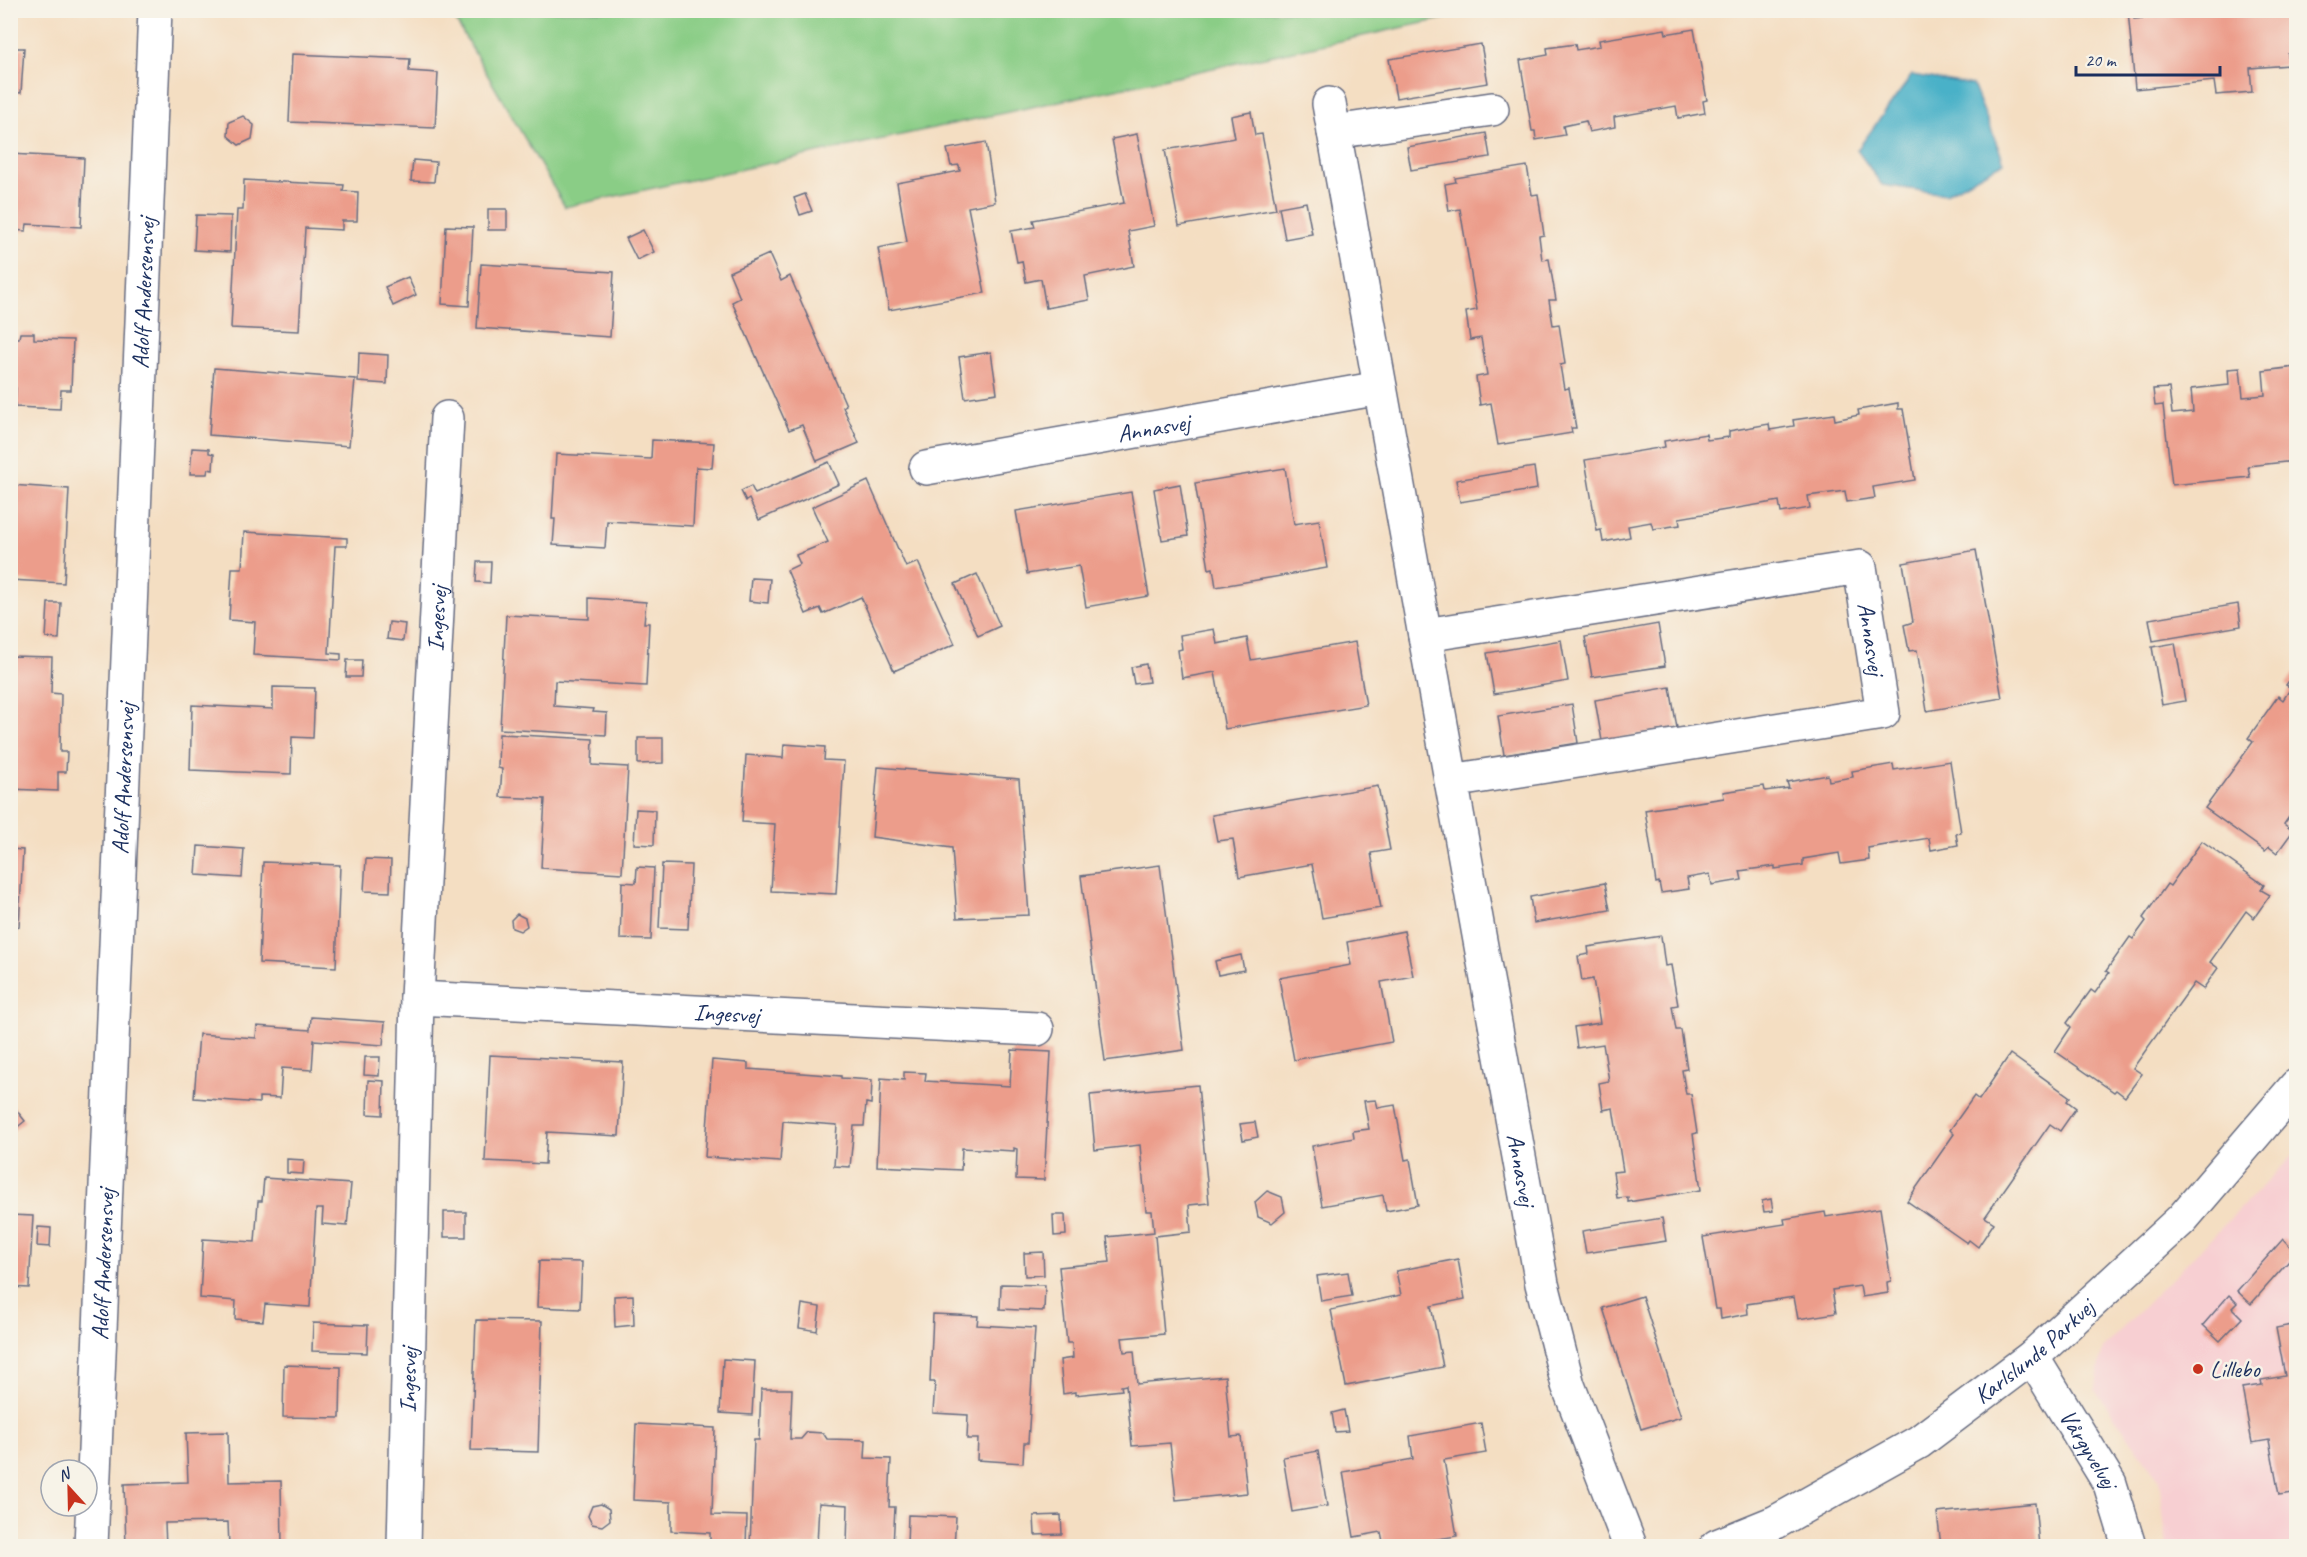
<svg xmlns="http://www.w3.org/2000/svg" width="2307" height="1557" viewBox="0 0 2307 1557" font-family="Caveat,sans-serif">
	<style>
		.built { fill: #f7cfd2 }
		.green { fill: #8acd86; stroke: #527e72; stroke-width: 1.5 }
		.water { fill: #49b1c8; stroke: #327093; stroke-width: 1.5 }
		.building { fill: #ec9d8b }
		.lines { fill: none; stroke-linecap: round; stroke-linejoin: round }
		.minor-casing { stroke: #676c81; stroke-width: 36 }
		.minor { stroke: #fff; stroke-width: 33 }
		.poi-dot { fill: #c8321e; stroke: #f7f3e8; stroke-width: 2 }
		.labels { text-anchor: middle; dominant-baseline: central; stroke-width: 5; stroke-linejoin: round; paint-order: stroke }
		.street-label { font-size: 24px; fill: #1b2f5e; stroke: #f7f3e8 }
		.poi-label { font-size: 24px; fill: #1b2f5e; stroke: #f7f3e8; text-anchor: start }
	</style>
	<rect width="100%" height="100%" fill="#f7f3e8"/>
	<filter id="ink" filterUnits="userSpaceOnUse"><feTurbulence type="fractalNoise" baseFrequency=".0167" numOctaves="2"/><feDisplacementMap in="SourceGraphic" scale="12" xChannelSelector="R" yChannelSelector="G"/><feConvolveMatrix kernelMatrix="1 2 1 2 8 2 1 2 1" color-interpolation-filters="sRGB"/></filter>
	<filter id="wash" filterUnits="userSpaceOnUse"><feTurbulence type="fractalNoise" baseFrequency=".008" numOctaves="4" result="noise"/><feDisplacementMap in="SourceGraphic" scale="24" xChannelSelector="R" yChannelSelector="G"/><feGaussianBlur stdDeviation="1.35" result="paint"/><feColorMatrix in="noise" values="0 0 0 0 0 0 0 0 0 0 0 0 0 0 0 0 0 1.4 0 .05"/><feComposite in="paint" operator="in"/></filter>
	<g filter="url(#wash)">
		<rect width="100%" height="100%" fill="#f4dec2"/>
		<polygon class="built" points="2296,1152 2296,1546 2167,1546 2159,1479 2095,1390 2103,1348"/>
		<polygon class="green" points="450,11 1479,11 565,207"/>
		<polygon class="water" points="1912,75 1973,85 2004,162 1945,194 1882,185 1857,150"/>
		<g id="blocks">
			<g class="building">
				<polygon points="2128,10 2134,10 2134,19 2156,17 2155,10 2296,10 2296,53 2288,54 2289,65 2250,68 2252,92 2216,95 2214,81 2135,89"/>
				<polygon points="1665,29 1666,34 1694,29 1707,100 1703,101 1705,113 1678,118 1676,106 1614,117 1615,127 1589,132 1586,121 1563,126 1565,135 1536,140 1535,131 1532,131 1520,60 1548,55 1547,48 1575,44 1576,50 1600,46 1599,40"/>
				<polygon points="1481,44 1488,83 1396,98 1389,59"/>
				<polygon points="10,48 24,48 21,93 10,92"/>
				<polygon points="292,54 410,59 409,71 438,73 435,128 289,122"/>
				<polygon points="1251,112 1255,135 1262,134 1276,209 1179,226 1165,150 1235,138 1231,116"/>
				<polygon points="243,116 254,125 252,139 239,145 228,136 229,122"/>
				<polygon points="1486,133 1490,157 1411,170 1407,147"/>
				<polygon points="1137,134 1154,226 1128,231 1134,266 1085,276 1089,300 1046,308 1041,279 1026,282 1022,261 1017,262 1011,231 1035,227 1033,220 1124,203 1112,139"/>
				<polygon points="986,142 995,202 968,207 985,293 889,310 878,248 907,242 897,183 960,171 959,165 951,166 947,149"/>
				<polygon points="10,154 84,158 81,227 27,224 26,231 10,230"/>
				<polygon points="413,160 436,162 434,182 411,181"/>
				<polygon points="1527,166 1532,195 1538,194 1544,235 1539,236 1542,260 1549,259 1556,300 1549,300 1553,325 1559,324 1565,364 1560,365 1564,389 1569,388 1576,428 1571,428 1572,433 1498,445 1491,403 1480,405 1476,377 1487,375 1481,338 1470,340 1466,312 1477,310 1460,209 1449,211 1445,184 1456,182 1455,178"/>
				<polygon points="244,180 344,185 343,191 358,192 357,221 342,221 342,230 305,228 299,331 231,328 237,210 243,210"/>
				<polygon points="805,194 812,211 800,215 794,198"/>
				<polygon points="1306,202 1312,234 1285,239 1279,207"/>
				<rect x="488" y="209" width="19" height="21"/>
				<polygon points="196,215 231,216 230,252 194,250"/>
				<polygon points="446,226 473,227 469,306 442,304"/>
				<polygon points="643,230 654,252 637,260 626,238"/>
				<polygon points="769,254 781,281 790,276 846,405 843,407 859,443 817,461 802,425 789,430 732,302 740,298 729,272"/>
				<polygon points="481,264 614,272 610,337 477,328"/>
				<polygon points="408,277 416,295 393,306 385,287"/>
				<polygon points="20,333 34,333 34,339 73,340 71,390 61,390 60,409 15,407 16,388 10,388 10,338 19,338"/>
				<polygon points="991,352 997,393 965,398 959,357"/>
				<polygon points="359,353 388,355 387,384 358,382"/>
				<polygon points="2296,367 2296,461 2248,466 2250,477 2172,485 2163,405 2155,406 2153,389 2169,388 2172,414 2193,412 2191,389 2229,385 2228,369 2240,368 2243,397 2265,395 2263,371"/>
				<polygon points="214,368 355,379 349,446 209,435"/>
				<polygon points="1898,403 1898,409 1903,409 1915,480 1873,487 1875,498 1847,502 1845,491 1808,496 1810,508 1781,513 1779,501 1679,518 1680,525 1653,529 1651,522 1628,526 1630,537 1603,542 1601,530 1597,531 1585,460 1665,447 1664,441 1706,434 1707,440 1729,437 1729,431 1769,424 1770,430 1794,426 1793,420 1834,414 1835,420 1859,415 1858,410"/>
				<polygon points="652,440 714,443 712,468 696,467 693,526 607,521 605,548 553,545 555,519 552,519 556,454 651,459"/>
				<polygon points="192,448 209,449 209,453 214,454 213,470 208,469 207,474 190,474"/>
				<polygon points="829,462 839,484 759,520 749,499 746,501 741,491 751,486 755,494"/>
				<polygon points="1534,467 1537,489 1460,502 1456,480"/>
				<polygon points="1285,468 1294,524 1319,520 1327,568 1216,587 1213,568 1209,569 1195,483"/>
				<polygon points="868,481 906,567 918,562 955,644 894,671 861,597 823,614 820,608 806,614 787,570 800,564 796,555 828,542 812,507"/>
				<polygon points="1180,484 1188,536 1162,540 1154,489"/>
				<polygon points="10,485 69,489 64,583 10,580"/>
				<polygon points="1131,492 1149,596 1086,607 1079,566 1027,574 1016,511"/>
				<polygon points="244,532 347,538 347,546 335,546 329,653 341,654 341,660 253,655 255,622 229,620 232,568 242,568"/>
				<polygon points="1976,550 2002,698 1927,711 1917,650 1909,651 1904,625 1913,622 1903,563"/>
				<polygon points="477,562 491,562 490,583 476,582"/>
				<polygon points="977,574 1000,626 978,636 955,584"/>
				<polygon points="751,578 770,579 768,603 749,601"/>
				<polygon points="589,598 646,602 644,623 649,623 646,686 555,681 554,706 594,709 593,712 607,713 606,735 500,729 506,615 589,619"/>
				<polygon points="48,603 61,603 59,639 46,638"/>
				<polygon points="2238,604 2241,626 2153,641 2149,619"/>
				<polygon points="389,622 405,624 403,641 387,639"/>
				<polygon points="1658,624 1665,666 1592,677 1585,637"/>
				<polygon points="1214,629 1217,644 1247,638 1251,660 1355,642 1366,705 1225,729 1215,672 1182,678 1178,650 1182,649 1180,635"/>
				<polygon points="1561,640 1568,681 1494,694 1487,653"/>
				<polygon points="2175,643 2185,701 2162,705 2152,647"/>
				<polygon points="10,656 52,657 51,693 61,694 60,752 67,752 66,772 58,772 58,791 10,789"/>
				<polygon points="347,660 362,660 361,677 346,677"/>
				<polygon points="1146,664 1149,682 1134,684 1131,667"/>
				<polygon points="2296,671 2296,807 2284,824 2293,831 2277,853 2269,847 2265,851 2205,808 2253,742 2248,738 2278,696 2283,700 2291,688 2286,685"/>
				<polygon points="273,687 315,688 313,738 292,737 291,774 190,770 192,705 273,709"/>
				<polygon points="1670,687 1677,728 1602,741 1595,700"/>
				<polygon points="1572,704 1578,743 1504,755 1498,716"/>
				<polygon points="499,734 593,739 592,765 628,767 622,873 541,868 545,799 500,797 502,769 498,768"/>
				<polygon points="638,738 663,738 663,763 638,764"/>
				<polygon points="784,744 825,747 824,760 844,761 836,894 771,891 775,824 742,822 746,755 783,758"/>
				<polygon points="1950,761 1961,833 1956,834 1958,845 1931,850 1929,838 1868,848 1869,860 1841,864 1839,853 1803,859 1803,865 1775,869 1775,866 1740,871 1742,880 1712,885 1710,874 1687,878 1689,889 1661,893 1659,882 1656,883 1645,810 1724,798 1723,792 1764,786 1765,791 1789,788 1787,782 1828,775 1829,781 1853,777 1852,771 1893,764 1894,770"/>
				<polygon points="878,767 1019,779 1029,915 957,918 952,848 872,837"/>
				<polygon points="1378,786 1390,850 1371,853 1381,908 1322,918 1312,864 1239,877 1233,839 1217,841 1212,815"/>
				<polygon points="636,809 655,810 654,845 634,844"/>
				<polygon points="2202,841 2264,885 2261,890 2270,895 2254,918 2246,911 2210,962 2218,968 2203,989 2194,983 2133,1068 2142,1074 2125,1097 2116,1090 2114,1092 2055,1051 2071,1027 2067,1023 2091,990 2095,993 2109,973 2106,971 2130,937 2133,939 2146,921 2143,918 2167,884 2170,886"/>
				<polygon points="198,846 244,849 242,878 196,875"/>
				<polygon points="10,849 23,850 19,927 13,926 12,931 10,931"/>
				<polygon points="366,859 391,860 390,892 364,891"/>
				<polygon points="263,862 340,865 336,967 259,963"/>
				<polygon points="662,864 691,865 688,929 659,928"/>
				<polygon points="1160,865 1184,1050 1105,1061 1081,876"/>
				<polygon points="637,867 654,868 651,940 620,939 622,882 636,883"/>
				<polygon points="1605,883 1610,910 1534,923 1530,897"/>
				<polygon points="517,914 525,918 527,926 520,931 512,928 511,920"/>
				<polygon points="1404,931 1413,976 1381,982 1392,1042 1294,1060 1279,978 1351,965 1347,942"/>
				<polygon points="1661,936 1665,966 1671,965 1678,1005 1672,1006 1676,1030 1681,1030 1687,1069 1682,1070 1686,1094 1691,1094 1697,1133 1693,1134 1701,1190 1628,1202 1628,1197 1617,1198 1613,1172 1623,1171 1613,1108 1603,1110 1599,1083 1609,1081 1603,1044 1577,1048 1574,1027 1600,1023 1593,979 1582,981 1578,956 1589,954 1588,947"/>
				<polygon points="1241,955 1244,970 1218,975 1215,961"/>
				<polygon points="311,1017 385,1022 383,1045 314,1040 312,1070 282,1068 280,1098 259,1097 259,1103 194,1098 199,1034 256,1038 257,1026 310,1030"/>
				<polygon points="1012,1050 1051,1052 1044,1180 1016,1179 1017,1149 1014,1148 1014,1151 962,1148 961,1170 877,1166 881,1078 904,1080 904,1072 926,1073 925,1081 1010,1086"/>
				<polygon points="2010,1054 2070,1097 2067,1101 2076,1108 2060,1131 2050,1124 1985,1217 1994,1223 1978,1247 1969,1240 1967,1243 1907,1201 1954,1134 1950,1130 1974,1096 1979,1100"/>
				<polygon points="490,1055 623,1062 619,1136 547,1132 545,1164 485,1161"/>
				<polygon points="365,1057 380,1057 379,1076 364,1075"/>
				<polygon points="712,1060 748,1063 748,1069 841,1076 841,1078 872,1080 871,1104 866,1103 864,1126 854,1126 850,1167 834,1166 837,1125 783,1121 780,1162 705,1157"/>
				<polygon points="368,1080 384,1081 383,1115 367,1114"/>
				<polygon points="1198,1085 1209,1203 1189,1205 1191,1232 1155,1236 1164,1334 1122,1338 1124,1352 1134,1351 1137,1384 1225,1376 1231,1437 1241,1436 1247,1493 1176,1500 1170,1443 1132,1446 1126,1385 1121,1386 1122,1390 1075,1395 1075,1392 1063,1394 1060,1360 1073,1358 1072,1343 1067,1343 1059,1267 1110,1262 1107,1237 1154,1232 1152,1211 1146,1211 1140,1145 1095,1150 1090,1095"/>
				<polygon points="1376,1100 1378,1108 1395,1105 1405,1160 1410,1159 1418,1205 1386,1211 1383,1195 1322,1206 1312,1146 1354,1138 1353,1131 1369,1129 1364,1101"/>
				<polygon points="10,1102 25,1121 10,1133"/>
				<polygon points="1255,1122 1258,1137 1243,1140 1240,1124"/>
				<polygon points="287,1159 304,1160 303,1174 287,1173"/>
				<polygon points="264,1178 351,1184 347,1226 322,1224 323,1209 316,1209 310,1307 265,1304 263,1321 235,1319 236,1301 200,1298 203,1239 255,1242 258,1201 262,1201"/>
				<polygon points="1267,1191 1282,1197 1285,1212 1272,1223 1258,1217 1255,1202"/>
				<polygon points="1771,1199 1773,1211 1764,1212 1762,1201"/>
				<polygon points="1880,1208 1891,1281 1887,1282 1888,1293 1862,1297 1860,1286 1832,1290 1836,1313 1798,1319 1794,1297 1747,1304 1748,1314 1721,1319 1720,1309 1715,1309 1703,1237 1785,1224 1784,1219 1825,1212 1826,1217"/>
				<rect x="444" y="1212" width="22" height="25"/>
				<polygon points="10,1215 33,1216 29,1288 10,1287"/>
				<polygon points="1053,1215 1065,1215 1066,1235 1054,1236"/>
				<polygon points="1662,1218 1666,1241 1586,1253 1582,1231"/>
				<polygon points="38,1227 51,1228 50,1247 37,1246"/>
				<polygon points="2283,1239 2296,1253 2251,1304 2237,1291"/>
				<polygon points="1043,1252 1044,1275 1025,1276 1024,1253"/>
				<polygon points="1458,1259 1465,1299 1431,1306 1443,1367 1346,1386 1331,1310 1401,1295 1396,1271"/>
				<polygon points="539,1261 582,1262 580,1309 537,1307"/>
				<polygon points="1348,1272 1352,1296 1321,1301 1317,1276"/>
				<polygon points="1001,1284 1045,1285 1044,1311 1000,1309"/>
				<polygon points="633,1295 634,1325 615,1327 614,1296"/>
				<polygon points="2229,1295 2237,1303 2232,1308 2242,1318 2220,1341 2203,1325"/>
				<polygon points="1642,1296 1681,1417 1641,1429 1603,1308"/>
				<polygon points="802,1304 820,1307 817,1331 799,1328"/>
				<polygon points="933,1314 978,1316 977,1325 1035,1328 1028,1443 1024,1443 1023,1463 977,1460 978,1439 967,1439 968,1415 933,1413 935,1382 930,1382"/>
				<polygon points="476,1320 542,1321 538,1452 471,1450"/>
				<polygon points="313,1323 368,1325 367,1353 312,1351"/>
				<polygon points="2296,1324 2296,1505 2295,1505 2293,1493 2279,1495 2269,1440 2252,1443 2242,1388 2262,1385 2261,1380 2285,1376 2276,1328"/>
				<polygon points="723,1359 755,1361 752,1415 720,1413"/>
				<polygon points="284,1365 341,1367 340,1418 283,1417"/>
				<polygon points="761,1389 792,1389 790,1439 801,1439 807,1432 823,1433 827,1439 866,1440 865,1458 891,1459 889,1507 895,1507 893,1546 847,1546 848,1505 819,1503 817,1546 750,1546 754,1440 759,1440"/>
				<polygon points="1344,1410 1348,1431 1335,1432 1332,1413"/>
				<polygon points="1481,1423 1486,1453 1444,1460 1457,1536 1394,1546 1384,1546 1381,1532 1354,1537 1343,1472 1413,1459 1410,1436"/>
				<polygon points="636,1424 715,1428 712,1515 747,1516 746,1546 710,1546 710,1533 671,1531 671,1502 633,1500"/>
				<polygon points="228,1432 229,1482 281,1481 282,1546 229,1546 228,1522 165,1523 166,1546 126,1546 124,1484 188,1482 186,1433"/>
				<polygon points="1318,1451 1327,1506 1292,1512 1283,1457"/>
				<polygon points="2035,1503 2039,1546 1941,1546 1937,1513"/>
				<polygon points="601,1504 609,1509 610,1520 602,1526 592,1524 588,1516 592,1506"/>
				<polygon points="908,1515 956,1517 954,1546 907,1546"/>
				<polygon points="1061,1515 1062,1534 1035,1535 1034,1516"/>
			</g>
		</g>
	</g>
	<g filter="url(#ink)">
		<use href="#blocks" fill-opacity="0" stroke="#676c81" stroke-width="1.5"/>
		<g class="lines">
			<g class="minor-casing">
				<g id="minor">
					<path id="s1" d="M1329 104 1542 1284 1568 1385 1630 1546"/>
					<polyline points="1334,132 1492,109"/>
					<path id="s2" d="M926 468 1380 388"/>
					<path id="s3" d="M1425 635 1860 567 1883 713 1451 781"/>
					<path id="s4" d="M417 998 1037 1029"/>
					<path id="s5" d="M2032 1357 2110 1484 2129 1546"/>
					<path id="s6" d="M91 1546 155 10"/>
					<path id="s7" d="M404 1546 417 998 447 418"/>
					<path id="s8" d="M1717 1546 1776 1522 1919 1442 2032 1357 2182 1219 2296 1086"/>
				</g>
			</g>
			<use href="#minor" class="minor"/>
		</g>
	</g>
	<circle class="poi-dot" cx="2198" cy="1369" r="6"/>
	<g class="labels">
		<g class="street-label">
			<text stroke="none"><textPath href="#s6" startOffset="1254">Adolf Andersensvej</textPath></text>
			<text stroke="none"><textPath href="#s2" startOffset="231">Annasvej</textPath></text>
			<text stroke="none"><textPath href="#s7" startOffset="928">Ingesvej</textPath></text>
			<text stroke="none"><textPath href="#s3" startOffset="513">Annasvej</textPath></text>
			<text stroke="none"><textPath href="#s6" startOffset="768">Adolf Andersensvej</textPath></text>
			<text stroke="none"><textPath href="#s4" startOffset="310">Ingesvej</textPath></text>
			<text stroke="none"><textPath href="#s1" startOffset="1083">Annasvej</textPath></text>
			<text stroke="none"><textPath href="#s6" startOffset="282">Adolf Andersensvej</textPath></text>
			<text stroke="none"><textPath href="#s8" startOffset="374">Karlslunde Parkvej</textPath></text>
			<text stroke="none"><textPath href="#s7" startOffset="166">Ingesvej</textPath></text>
			<text stroke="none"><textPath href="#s5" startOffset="108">Vårgyvelvej</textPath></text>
		</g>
		<g class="poi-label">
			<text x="2210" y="1369">Lillebo</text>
		</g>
	</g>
	<rect width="2307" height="1557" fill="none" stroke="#f7f3e8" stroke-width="36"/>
	<g transform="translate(69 1488) rotate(338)"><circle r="28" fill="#f7f3e8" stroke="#9fa5b1" stroke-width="1.5"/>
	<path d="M0-4.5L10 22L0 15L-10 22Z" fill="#c8321e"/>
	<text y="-9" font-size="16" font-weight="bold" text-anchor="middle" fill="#1b2f5e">N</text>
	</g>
	<path d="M2076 66v9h144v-9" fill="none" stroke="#1b2f5e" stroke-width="3"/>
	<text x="2085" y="66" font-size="18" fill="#1b2f5e" stroke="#f7f3e8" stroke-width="4.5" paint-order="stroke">20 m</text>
</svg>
